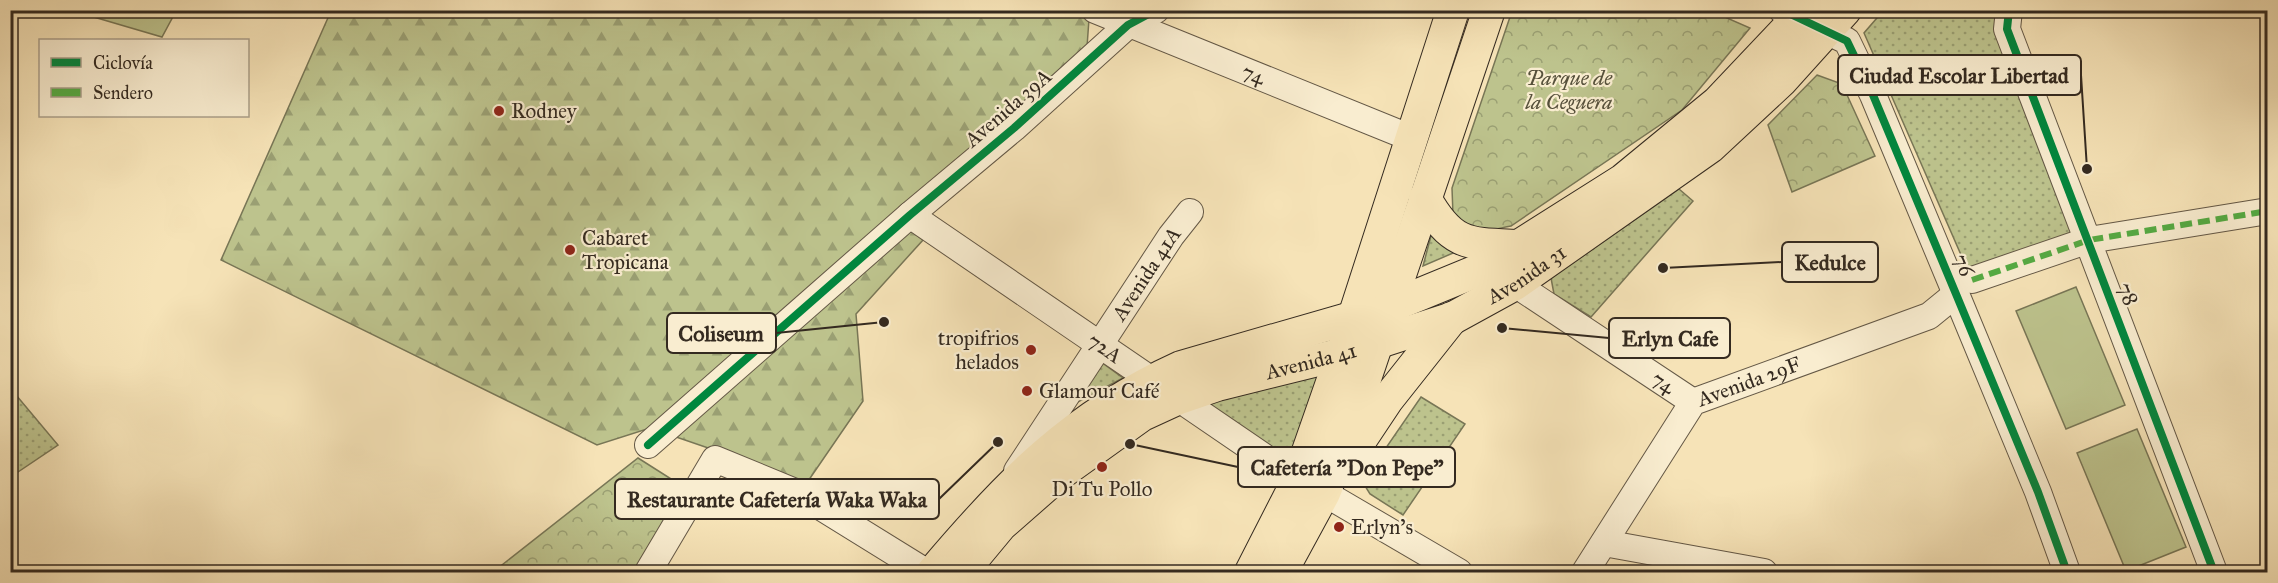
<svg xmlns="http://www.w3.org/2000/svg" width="2278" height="583" viewBox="0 0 2278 583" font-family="'IM FELL Great Primer',serif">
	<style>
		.grass { fill: url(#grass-dots); stroke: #787656; stroke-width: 1.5 }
		.forest { fill: url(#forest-firs); stroke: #787656; stroke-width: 1.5 }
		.park { fill: url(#park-crowns); stroke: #787656; stroke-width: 1.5 }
		.pitch { fill: #bdc38d; stroke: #787656; stroke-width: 1.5 }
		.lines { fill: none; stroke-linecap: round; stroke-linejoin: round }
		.minor-casing { stroke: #645846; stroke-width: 28 }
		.major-casing { stroke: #342a20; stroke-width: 34 }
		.minor { stroke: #f9edd0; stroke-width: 26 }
		.major { stroke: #f6e3b7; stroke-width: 32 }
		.quiet { stroke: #54ab43; stroke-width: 6; stroke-dasharray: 12 6; stroke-linecap: butt }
		.cycleway-casing { stroke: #f9edd0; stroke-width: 11 }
		.cycleway { stroke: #00873e; stroke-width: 8 }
		.poi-dot { fill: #8f2418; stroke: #f9edd0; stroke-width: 2 }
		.labels { text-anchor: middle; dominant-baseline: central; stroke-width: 4.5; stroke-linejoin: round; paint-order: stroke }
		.street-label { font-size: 21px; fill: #342a20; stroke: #f9edd0 }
		.park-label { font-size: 21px; font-style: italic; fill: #56503b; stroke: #f9edd0 }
		.poi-label { font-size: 21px; fill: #342a20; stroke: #f9edd0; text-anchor: start }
		.leader { fill: none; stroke: #342a20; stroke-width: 2 }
		.callout-dot { fill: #342a20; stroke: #f9edd0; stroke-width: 2 }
		.callout { fill: #f9edd0; stroke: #342a20; stroke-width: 2 }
		.callout-label { font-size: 22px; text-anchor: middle; font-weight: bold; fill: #342a20 }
	</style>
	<defs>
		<pattern id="grass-dots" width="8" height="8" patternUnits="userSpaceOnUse" patternTransform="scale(1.5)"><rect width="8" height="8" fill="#bdc38d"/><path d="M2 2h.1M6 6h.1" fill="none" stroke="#9a9f73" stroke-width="1.8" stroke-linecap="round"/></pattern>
		<pattern id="forest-firs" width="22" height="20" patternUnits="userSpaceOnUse" patternTransform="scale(1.5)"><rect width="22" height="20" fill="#bdc38d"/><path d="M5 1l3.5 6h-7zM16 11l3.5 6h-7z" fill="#9a9f73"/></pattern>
		<pattern id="park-crowns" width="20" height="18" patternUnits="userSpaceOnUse" patternTransform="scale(1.5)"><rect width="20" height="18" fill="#bdc38d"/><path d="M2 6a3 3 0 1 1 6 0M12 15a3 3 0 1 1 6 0" fill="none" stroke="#9a9f73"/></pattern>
	</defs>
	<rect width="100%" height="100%" fill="#f6e3b7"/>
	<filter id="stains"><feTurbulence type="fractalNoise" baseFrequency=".00333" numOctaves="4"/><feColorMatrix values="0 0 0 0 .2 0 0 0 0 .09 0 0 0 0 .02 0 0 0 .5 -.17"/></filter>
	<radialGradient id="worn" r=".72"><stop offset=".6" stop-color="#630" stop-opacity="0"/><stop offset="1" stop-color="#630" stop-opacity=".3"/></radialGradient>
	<g class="grass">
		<polygon points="1883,11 2009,11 2089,240 1972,280 1864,33"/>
		<polygon points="1679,189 1693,201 1591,317 1554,294 1551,278"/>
		<polygon points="1432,232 1460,250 1423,266"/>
		<polygon points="1342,354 1298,480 1179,398"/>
		<polygon points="1101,362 1123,378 1074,404"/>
		<polygon points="11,389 58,445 15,474 11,467"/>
		<polygon points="1421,397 1465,424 1403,515 1370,494 1365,486 1370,471"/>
	</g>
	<polygon class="forest" points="1070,10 1089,19 1087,47 891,216 923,240 856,314 863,401 804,487 717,451 650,428 597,445 221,260 331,11"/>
	<g class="park">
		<path d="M1512 11H1711L1750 28 1682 110 1511 226C1484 231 1473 237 1453 215L1452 188Z"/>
		<polygon points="1817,75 1842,84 1875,156 1792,192 1768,125"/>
		<polygon points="638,458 687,489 638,572 493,572"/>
	</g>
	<g class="pitch">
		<polygon points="81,10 176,10 176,11 162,37 80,13"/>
		<polygon points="2076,287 2125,405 2066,429 2016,311"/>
		<polygon points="2137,429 2186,547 2126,571 2077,453"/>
	</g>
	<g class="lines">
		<g class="minor-casing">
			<g id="minor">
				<path id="s1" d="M1095 10 1411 138"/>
				<polyline points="1782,10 1847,41 1873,95 1956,294 2038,492 2067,572"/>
				<polyline points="2009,10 2007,29 2214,572"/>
				<path id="s2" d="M910 215 1298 480"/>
				<polyline points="1972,280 2089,240 2268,211"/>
				<path id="s3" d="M1515 284 1693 402"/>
				<polyline points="648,445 910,215 1014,128 1128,25 1156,10"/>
				<path id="s4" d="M1017 471 1171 236 1190 212"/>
				<polyline points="1324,493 1459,572"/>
				<polyline points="1604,543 1764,572"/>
				<polyline points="648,572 715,459 800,494 926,572"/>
				<path id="s5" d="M1585 572 1693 402 1929 316 1956 294"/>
			</g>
		</g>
		<g class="major-casing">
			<g id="major">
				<path d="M1425 198C1452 246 1468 244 1519 246"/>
				<polyline points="1351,454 1387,400 1452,318"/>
				<path d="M933 572C1008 483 1073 416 1181 367L1389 307 1484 268 1623 180 1718 102 1805 10"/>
				<path id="s6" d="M962 572 1001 525 1057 476 1142 415 1179 398 1217 385 1342 354 1453 318 1515 284 1710 147 1781 81 1845 10"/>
				<polyline points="1251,572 1298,480 1342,354 1453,10"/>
				<polyline points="1281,572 1324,493 1342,447 1489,10"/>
			</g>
		</g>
		<use href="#minor" class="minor"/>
		<use href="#major" class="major"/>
		<polyline class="quiet" points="1972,280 2089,240 2268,211"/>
		<g class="cycleway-casing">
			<g id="cycleway">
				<polyline points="1782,10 1847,41 1873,95 1956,294 2038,492 2067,572"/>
				<polyline points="2009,10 2007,29 2214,572"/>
				<polyline points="648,445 910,215 1014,128 1128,25 1156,10"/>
			</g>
		</g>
		<use href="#cycleway" class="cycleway"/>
	</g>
	<g class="poi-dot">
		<circle cx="499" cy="111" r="6"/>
		<circle cx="570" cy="250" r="6"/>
		<circle cx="1031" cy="350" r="6"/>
		<circle cx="1027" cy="391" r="6"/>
		<circle cx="1102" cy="467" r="6"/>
		<circle cx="1339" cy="527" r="6"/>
	</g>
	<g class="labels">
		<g class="street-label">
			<text stroke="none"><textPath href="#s1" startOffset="171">74</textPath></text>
			<text transform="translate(1008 108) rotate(-41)">Avenida 39A</text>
			<text transform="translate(1964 265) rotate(67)">76</text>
			<text stroke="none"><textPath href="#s4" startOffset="236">Avenida 41A</textPath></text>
			<text stroke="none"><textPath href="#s6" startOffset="652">Avenida 31</textPath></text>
			<text transform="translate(2128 294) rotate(69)">78</text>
			<text stroke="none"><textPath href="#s2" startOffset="236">72A</textPath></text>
			<text stroke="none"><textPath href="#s6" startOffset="418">Avenida 41</textPath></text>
			<text stroke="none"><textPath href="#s3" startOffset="178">74</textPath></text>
			<text stroke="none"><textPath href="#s5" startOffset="261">Avenida 29F</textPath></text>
		</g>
		<g class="park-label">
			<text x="1569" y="78">Parque de<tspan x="1569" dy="24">la Ceguera</tspan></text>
		</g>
		<g class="poi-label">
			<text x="511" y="111">Rodney</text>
			<text x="582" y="238">Cabaret<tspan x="582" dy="24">Tropicana</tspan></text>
			<text x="1019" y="338" text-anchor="end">tropifrios<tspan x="1019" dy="24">helados</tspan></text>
			<text x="1039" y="391">Glamour Café</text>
			<text x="1102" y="489" text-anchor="middle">Di Tu Pollo</text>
			<text x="1351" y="527">Erlyn's</text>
		</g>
	</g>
	<path class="leader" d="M2087 169L2081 75M1663 268L1782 262M884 322L776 333M1502 328L1609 338M1130 444L1238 467M998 442L939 499"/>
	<g class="callout-dot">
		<circle cx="2087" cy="169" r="6"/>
		<circle cx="1663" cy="268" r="6"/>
		<circle cx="884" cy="322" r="6"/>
		<circle cx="1502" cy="328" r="6"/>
		<circle cx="1130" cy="444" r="6"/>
		<circle cx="998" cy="442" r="6"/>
	</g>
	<g class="callout">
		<rect x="1838" y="55" width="243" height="40" rx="6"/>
		<rect x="1782" y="242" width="96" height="40" rx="6"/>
		<rect x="667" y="313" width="109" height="40" rx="6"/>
		<rect x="1609" y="318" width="121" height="40" rx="6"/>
		<rect x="1238" y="447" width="217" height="40" rx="6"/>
		<rect x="615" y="479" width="324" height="40" rx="6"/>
	</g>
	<g class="callout-label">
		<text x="1959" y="83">Ciudad Escolar Libertad</text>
		<text x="1830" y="270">Kedulce</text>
		<text x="721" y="341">Coliseum</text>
		<text x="1670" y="346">Erlyn Cafe</text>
		<text x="1347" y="475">Cafetería "Don Pepe"</text>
		<text x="777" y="507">Restaurante Cafetería Waka Waka</text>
	</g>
	<rect width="2278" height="583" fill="none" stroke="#f6e3b7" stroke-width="36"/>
	<rect x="12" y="12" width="2254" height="559" fill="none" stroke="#342a20" stroke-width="3"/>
	<rect x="18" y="18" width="2242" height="547" fill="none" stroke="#342a20" stroke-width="1.5"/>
	<rect x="39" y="39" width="210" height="78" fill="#f9edd0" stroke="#aa9f8a" stroke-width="1.5"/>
	<rect x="51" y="58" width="30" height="9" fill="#00873e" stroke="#aa9f8a" stroke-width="1.5"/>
	<text x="93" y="69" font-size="18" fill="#342a20">Ciclovía</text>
	<rect x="51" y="88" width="30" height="9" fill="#54ab43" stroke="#aa9f8a" stroke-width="1.5"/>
	<text x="93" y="99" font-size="18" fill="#342a20">Sendero</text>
	<rect width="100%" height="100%" filter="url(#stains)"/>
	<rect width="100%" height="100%" fill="url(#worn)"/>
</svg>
